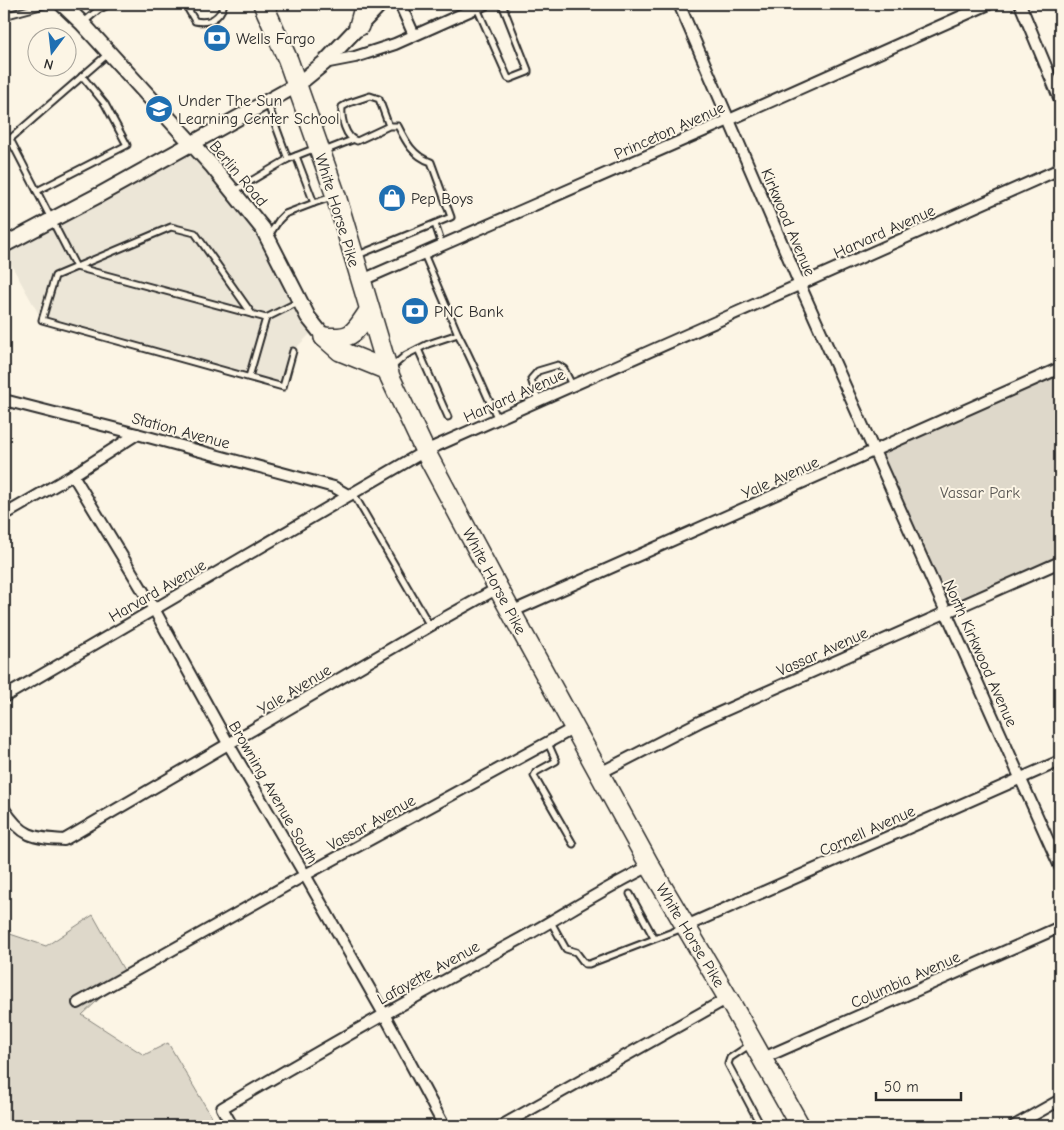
<svg xmlns="http://www.w3.org/2000/svg" width="1064" height="1130" font-family="'Comic Neue',sans-serif">
  <style>
    .built { fill: #ece6d7 }
    .green { fill: #ded8ca; stroke: #84827a }
    .lines { fill: none; stroke-linecap: round; stroke-linejoin: round }
    .lane-casing { stroke: #2b2b2b; stroke-width: 9 }
    .street-casing { stroke: #2b2b2b; stroke-width: 14 }
    .secondary-casing { stroke: #2b2b2b; stroke-width: 18 }
    .highway-casing { stroke: #2b2b2b; stroke-width: 22 }
    .lane { stroke: #fcf5e5; stroke-width: 5 }
    .street { stroke: #fcf5e5; stroke-width: 10 }
    .secondary { stroke: #fcf5e5; stroke-width: 14 }
    .highway { stroke: #fcf5e5; stroke-width: 19 }
    .labels { text-anchor: middle; stroke-width: 4; stroke-linejoin: round; paint-order: stroke }
    .poi-label { font-size: 16px; fill: #2b2b2b; stroke: #fcf5e5; text-anchor: start }
    .street-label { font-size: 16px; fill: #2b2b2b; stroke: #fcf5e5 }
    .park-label { font-size: 16px; fill: #585653; stroke: #fcf5e5 }
  </style>
  <rect width="100%" height="100%" fill="#fcf5e5"/>
  <filter id="ink" filterUnits="userSpaceOnUse"><feTurbulence type="fractalNoise" baseFrequency=".02" numOctaves="2"/><feDisplacementMap in="SourceGraphic" scale="10" xChannelSelector="R" yChannelSelector="G"/><feConvolveMatrix kernelMatrix="1 2 1 2 8 2 1 2 1" color-interpolation-filters="sRGB"/></filter>
  <g filter="url(#ink)">
    <path class="built" d="M 192,144 L 263,229 L 317,327 L 293,351 L 283,387 L 42,320 L 4,252 Z"/>
    <g class="green">
      <path d="M 1060,368 L 1060,562 L 946,613 L 874,452 Z"/>
      <path d="M 93,915 L 126,974 L 82,1015 L 144,1055 L 168,1043 L 213,1119 L 206,1126 L 4,1126 L 4,932 L 46,946 Z"/>
    </g>
    <g class="lines">
      <g class="lane-casing">
        <g id="lane">
          <path d="M 185,4 L 195,21 C 209,24 220,18 224,4"/>
          <path d="M 477,8 L 508,78 L 510,79 L 528,72 L 528,70 L 502,4"/>
          <path d="M 4,16 L 48,4"/>
          <path d="M 84,22 L 98,10 L 110,4"/>
          <path d="M 109,53 L 10,139 L 76,267 L 266,318 L 298,302"/>
          <path d="M 267,102 L 288,159 L 316,148"/>
          <path d="M 324,151 L 352,140"/>
          <path d="M 296,156 L 314,203 L 332,197"/>
          <path d="M 37,191 L 127,145 L 105,104 L 82,76"/>
          <path d="M 234,191 L 288,159"/>
          <path d="M 435,224 L 442,245"/>
          <path d="M 268,237 L 279,220 L 285,214 L 314,203"/>
          <path d="M 424,254 L 458,334"/>
          <path d="M 358,255 L 451,217 L 431,162 C 413,156 406,142 398,126 L 389,126 L 379,99 L 370,96 L 349,103 L 342,107 C 341,118 345,138 357,141 L 389,126"/>
          <path d="M 252,314 L 195,233 L 171,227 L 55,276 L 42,320 L 283,387 L 293,351"/>
          <path d="M 418,349 L 448,417"/>
          <path d="M 392,367 L 406,355 L 428,344 L 458,334 C 473,361 484,391 498,419"/>
          <path d="M 249,377 L 266,318"/>
          <path d="M 538,401 L 531,379 L 538,371 L 558,365 L 564,369 L 572,385"/>
          <path d="M 353,493 L 430,626"/>
          <path d="M 548,743 L 556,761 L 536,772 L 534,776 L 573,844"/>
          <path d="M 630,894 L 654,938"/>
          <path d="M 551,922 L 566,949 L 576,952 L 585,964 L 589,964 L 683,928"/>
          <path d="M 751,1044 L 730,1058 L 728,1064 L 761,1126"/>
        </g>
      </g>
      <g class="street-casing">
        <g id="street">
          <path d="M 400,4 L 414,35"/>
          <path d="M 679,4 L 800,285 L 1060,867"/>
          <path d="M 1020,4 L 1060,100"/>
          <path d="M 324,63 L 355,57 L 395,44 L 485,4"/>
          <path d="M 360,281 L 729,120 L 989,4"/>
          <path d="M 4,400 L 137,434 L 334,487 L 348,495"/>
          <path d="M 73,475 L 154,609 L 229,745 L 305,875 L 384,1014 L 444,1126"/>
          <path d="M 4,515 L 73,475 L 137,434"/>
          <path d="M 511,612 L 1060,368"/>
          <path d="M 4,697 L 425,451 L 1060,169"/>
          <path d="M 600,773 L 701,721 L 1060,562"/>
          <path d="M 4,809 C 22,837 33,838 64,840 L 430,626 L 498,588"/>
          <path d="M 686,926 L 1060,761"/>
          <path d="M 78,1003 L 305,875 L 576,727"/>
          <path d="M 761,1059 L 1060,927"/>
          <path d="M 232,1126 L 222,1108 C 321,1050 421,993 522,938 C 565,914 606,887 650,866"/>
          <path d="M 501,1126 L 728,998"/>
          <path d="M 1014,1126 L 1060,1100"/>
        </g>
      </g>
      <g class="secondary-casing">
        <g id="secondary">
          <path d="M 62,4 L 83,24 L 213,167 L 263,229 L 308,317 L 324,337"/>
          <path d="M 4,245 L 99,195 L 297,85 L 324,63 L 380,4"/>
        </g>
      </g>
      <g class="highway-casing">
        <g id="highway">
          <path d="M 263,4 L 288,60 L 336,196 L 390,377 L 425,451 L 498,588 L 650,866 L 728,998 L 800,1126"/>
          <path d="M 359,26 L 365,4"/>
          <path d="M 324,337 L 340,351 L 387,370"/>
          <path d="M 324,337 C 353,340 354,333 369,311"/>
        </g>
      </g>
      <use href="#lane" class="lane"/>
      <use href="#street" class="street"/>
      <use href="#secondary" class="secondary"/>
      <use href="#highway" class="highway"/>
    </g>
  </g>
  <defs>
    <g id="bank-disc" transform="scale(1.4375)"><circle r="9.5" fill="#1f6fb2" stroke="#fcf5e5"/><path d="M-6-4H6V4H-6ZM0-2.3a2.3 2.3 0 1 0 0 4.6a2.3 2.3 0 1 0 0-4.6Z" fill="#fff"/></g>
    <g id="school-disc" transform="scale(1.4375)"><circle r="9.5" fill="#1f6fb2" stroke="#fcf5e5"/><path d="M0-5L7-2L0 1L-7-2ZM-4 1L0 2.5L4 1V4Q0 6-4 4Z" fill="#fff"/></g>
    <g id="shop-disc" transform="scale(1.4375)"><circle r="9.5" fill="#1f6fb2" stroke="#fcf5e5"/><path d="M-5-2.5h2.3a2.7 3.5 0 0 1 5.4 0H5L5.5 6h-11ZM-1.5-2.5h3a1.5 2.3 0 0 0-3 0Z" fill="#fff"/></g>
  </defs>
  <g fill-rule="evenodd">
    <use href="#bank-disc" x="217" y="38"/>
    <use href="#school-disc" x="159" y="109"/>
    <use href="#shop-disc" x="392" y="198"/>
    <use href="#bank-disc" x="415" y="311"/>
  </g>
  <g class="labels">
    <g class="poi-label">
      <text x="236" y="44">Wells Fargo</text>
      <text x="178" y="106">Under The Sun<tspan x="178" dy="18">Learning Center School</tspan></text>
      <text x="411" y="204">Pep Boys</text>
      <text x="434" y="317">PNC Bank</text>
    </g>
    <g class="street-label">
      <text transform="translate(669 130) rotate(-24)" y="6">Princeton Avenue</text>
      <text transform="translate(239 173) rotate(50)" y="6">Berlin Road</text>
      <text transform="translate(338 210) rotate(73)" y="6">White Horse Pike</text>
      <text transform="translate(789 222) rotate(67)" y="6">Kirkwood Avenue</text>
      <text transform="translate(884 231) rotate(-24)" y="6">Harvard Avenue</text>
      <text transform="translate(514 395) rotate(-24)" y="6">Harvard Avenue</text>
      <text transform="translate(181 430) rotate(15)" y="6">Station Avenue</text>
      <text transform="translate(780 477) rotate(-24)" y="6">Yale Avenue</text>
      <text transform="translate(495 581) rotate(62)" y="6">White Horse Pike</text>
      <text transform="translate(157 590) rotate(-30)" y="6">Harvard Avenue</text>
      <text transform="translate(822 651) rotate(-24)" y="6">Vassar Avenue</text>
      <text transform="translate(981 653) rotate(66)" y="6">North Kirkwood Avenue</text>
      <text transform="translate(294 689) rotate(-31)" y="6">Yale Avenue</text>
      <text transform="translate(274 792) rotate(60)" y="6">Browning Avenue South</text>
      <text transform="translate(371 822) rotate(-29)" y="6">Vassar Avenue</text>
      <text transform="translate(867 830) rotate(-24)" y="6">Cornell Avenue</text>
      <text transform="translate(691 935) rotate(59)" y="6">White Horse Pike</text>
      <text transform="translate(428 972) rotate(-29)" y="6">Lafayette Avenue</text>
      <text transform="translate(905 979) rotate(-24)" y="6">Columbia Avenue</text>
    </g>
    <g class="park-label">
      <text x="980" y="498">Vassar Park</text>
    </g>
  </g>
  <rect width="1064" height="1130" fill="none" stroke="#fcf5e5" stroke-width="20"/>
  <rect x="10" y="10" width="1044" height="1110" fill="none" stroke="#2b2b2b" stroke-width="2" filter="url(#ink)"/>
  <g transform="translate(52 52) rotate(195)"><circle r="24" fill="#fcf5e5" stroke="#a8a49b"/>
  <path d="M0-4L9 19L0 12L-9 19Z" fill="#1f6fb2"/>
  <text y="-8" font-size="14" font-weight="bold" text-anchor="middle" fill="#2b2b2b">N</text>
  </g>
  <path d="M876 1092v8h85v-8" fill="none" stroke="#2b2b2b" stroke-width="2.5"/>
  <text x="884" y="1092" font-size="15" fill="#2b2b2b" stroke="#fcf5e5" stroke-width="4" paint-order="stroke">50 m</text>
</svg>
